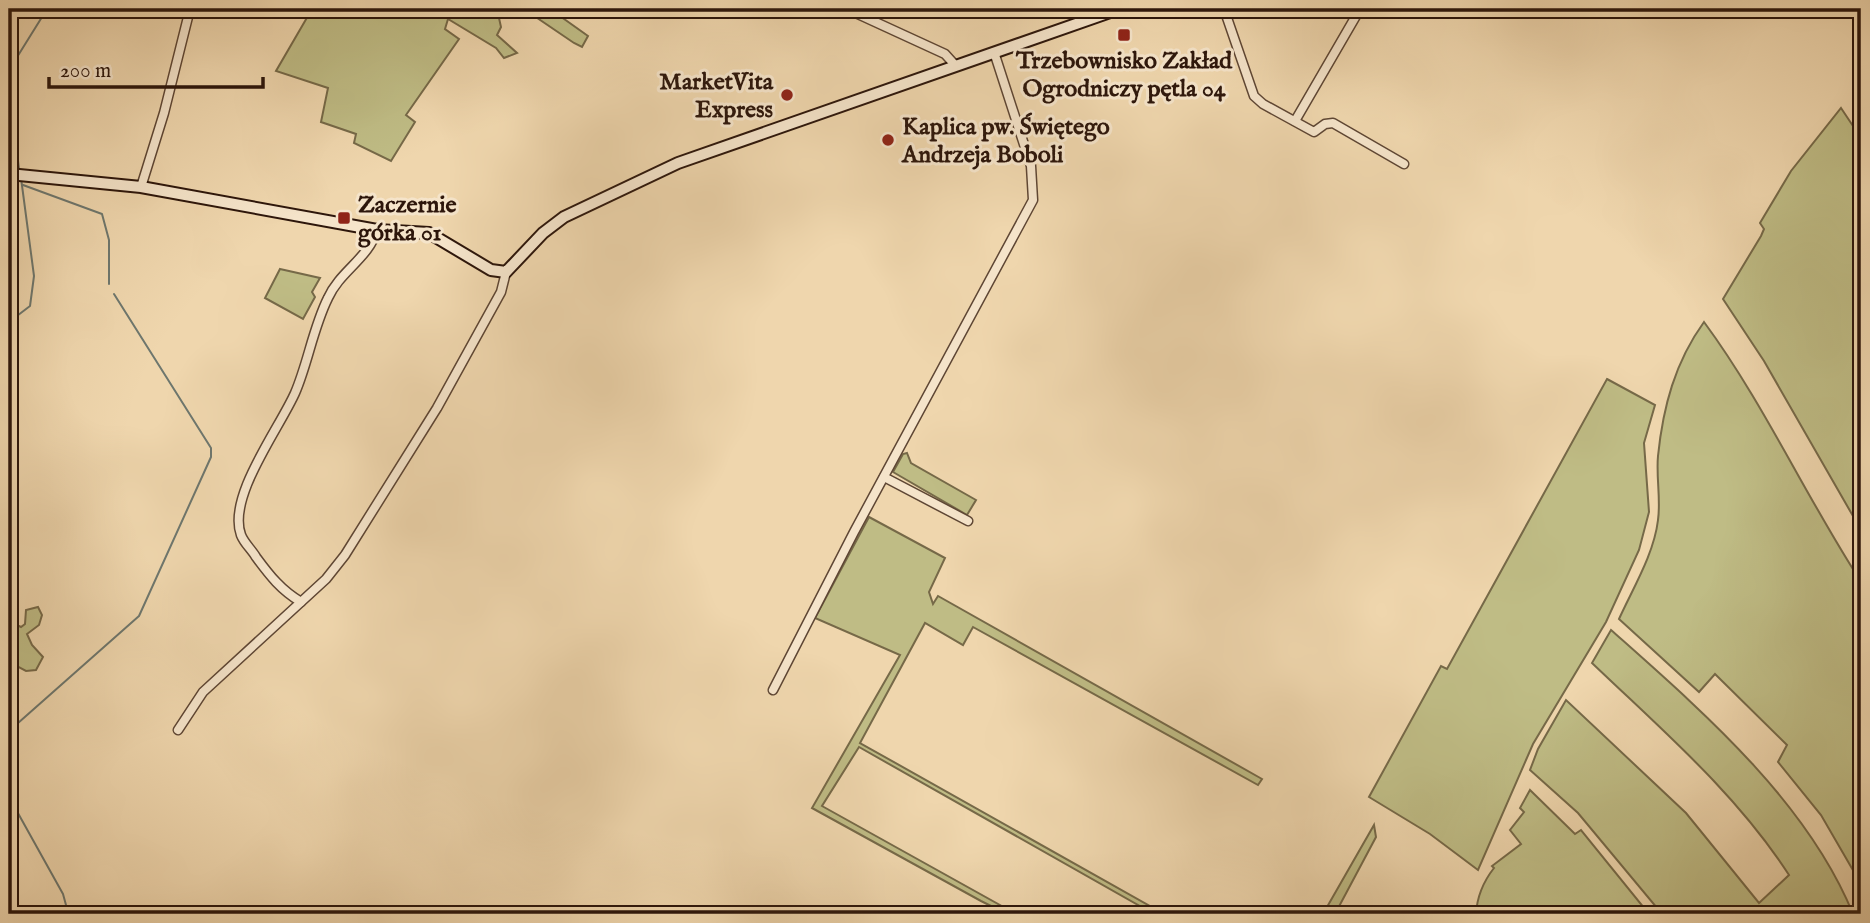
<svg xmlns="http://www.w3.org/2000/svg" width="1870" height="923" font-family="'IM FELL English',serif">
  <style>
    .green { fill: #bfbc85; stroke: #766948; stroke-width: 2 }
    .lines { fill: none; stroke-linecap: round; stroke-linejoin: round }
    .stream { stroke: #6e776e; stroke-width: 2 }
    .street-casing { stroke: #5e4634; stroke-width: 11 }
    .secondary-casing { stroke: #2d160b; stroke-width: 14 }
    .street { stroke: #f5e4ca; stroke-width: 8 }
    .secondary { stroke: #f5e4ca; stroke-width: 10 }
    .poi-dot { fill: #8f2418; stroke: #f5e4ca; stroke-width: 2.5 }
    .labels { text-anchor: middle; stroke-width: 6; stroke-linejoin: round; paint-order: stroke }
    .poi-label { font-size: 24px; font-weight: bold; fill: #2d160b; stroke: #f5e4ca; text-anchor: start }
  </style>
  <rect width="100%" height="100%" fill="#efd6ad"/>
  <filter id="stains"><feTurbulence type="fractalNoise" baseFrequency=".00286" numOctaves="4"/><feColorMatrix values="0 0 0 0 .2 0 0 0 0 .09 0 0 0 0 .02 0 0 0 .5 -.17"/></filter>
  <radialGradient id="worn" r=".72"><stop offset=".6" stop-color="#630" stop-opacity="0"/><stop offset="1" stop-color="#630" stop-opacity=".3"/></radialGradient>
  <g class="green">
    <path d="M 312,9 L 497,9 L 501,27 L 497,35 L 517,53 L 504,58 L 496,48 L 448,19 L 445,29 L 459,39 L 406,115 L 415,122 L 391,161 L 354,143 L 356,134 L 321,122 L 328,88 L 276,71 Z"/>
    <path d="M 524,9 L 550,9 L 588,36 L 582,47 L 574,43 Z"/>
    <path d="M 1841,108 L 1861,138 L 1861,530 L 1764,361 L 1723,299 L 1761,236 L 1764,229 L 1760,223 L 1791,171 Z"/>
    <path d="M 280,269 L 320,278 L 312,292 L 315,297 L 303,319 L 265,298 Z"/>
    <path d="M 1704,322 C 1763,402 1804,493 1858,577 L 1861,576 L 1861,884 L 1821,815 L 1778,762 L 1787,745 L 1715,674 L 1699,692 L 1619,619 C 1633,588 1654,554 1658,520 C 1661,499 1656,477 1658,456 C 1663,407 1675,362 1704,322 Z"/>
    <path d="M 1607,379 L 1655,405 L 1644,443 L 1649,512 L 1639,550 L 1606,622 L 1533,744 L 1478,870 L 1430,834 L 1369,797 L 1441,666 L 1447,669 Z"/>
    <path d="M 907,453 L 911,463 L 976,500 L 967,515 L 893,472 L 903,454 Z"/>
    <path d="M 869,517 L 945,558 L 929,592 L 933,604 L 938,596 L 1262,779 L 1258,785 L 973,627 L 963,645 L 925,623 L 860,743 L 1164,914 L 1154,914 L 859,747 L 822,806 L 1016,914 L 1007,914 L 981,901 L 812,808 L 900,655 L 815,618 Z"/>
    <path d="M 38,607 L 42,615 L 39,625 L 27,634 L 32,645 L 43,657 L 36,670 L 26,671 L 9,662 L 9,621 L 21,627 L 25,624 L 26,610 Z"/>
    <path d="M 1611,630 C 1701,710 1807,801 1853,914 L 1662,914 L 1578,813 L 1530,770 L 1538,749 L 1566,700 L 1686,813 L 1759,903 L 1789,875 C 1736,793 1662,730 1592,663 Z"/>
    <path d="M 1530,790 L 1575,834 L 1581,830 L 1649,914 L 1476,914 C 1477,897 1483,882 1494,868 L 1492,866 L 1521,844 L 1510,830 L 1524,812 L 1520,808 Z"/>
    <path d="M 1374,825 L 1376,837 L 1335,914 L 1323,914 Z"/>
  </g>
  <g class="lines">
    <g class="stream">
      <path d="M 9,79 L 14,62 L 47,9"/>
      <path d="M 9,85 L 19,169"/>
      <path d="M 23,185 L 102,214 L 109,240 L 109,284"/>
      <path d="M 9,322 L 30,306 L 34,276 L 21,178"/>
      <path d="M 9,731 L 139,616 L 211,457 L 211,448 L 114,294"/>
      <path d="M 9,797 L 63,894 L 66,905 L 63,914"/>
    </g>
    <g class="street-casing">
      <g id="street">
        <path d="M 847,9 L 945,54 L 955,65"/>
        <path d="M 1224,9 L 1254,96 L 1263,104 L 1314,132 L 1325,124 L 1333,123 L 1404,164"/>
        <path d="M 1295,121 L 1360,9"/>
        <path d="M 141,187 L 164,113 L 190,9"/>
        <path d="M 884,477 L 968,521"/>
        <path d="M 301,602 C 281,590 270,576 256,557 C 252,550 244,543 241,535 C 227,497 279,429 295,393 C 308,363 313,328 328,298 C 340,271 369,258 377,230"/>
        <path d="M 773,690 L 854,532 L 1033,200 L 1031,166 L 994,52"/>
        <path d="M 178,730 L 203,692 L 326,579 L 345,555 L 437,408 L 501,292 L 506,272"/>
      </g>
    </g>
    <g class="secondary-casing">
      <path id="secondary" d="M 9,174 L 141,187 L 377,230 L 429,233 L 491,270 L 506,272 L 543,233 L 564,217 L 678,163 L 1119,9"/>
    </g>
    <use href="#street" class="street"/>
    <use href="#secondary" class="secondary"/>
  </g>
  <g class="poi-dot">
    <rect x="1117" y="28" width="14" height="14" rx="3.5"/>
    <circle cx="787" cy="95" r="7"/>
    <circle cx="888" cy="140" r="7"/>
    <rect x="337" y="211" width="14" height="14" rx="3.5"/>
  </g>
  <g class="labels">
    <g class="poi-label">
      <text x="1124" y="68" text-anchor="middle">Trzebownisko Zakład<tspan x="1124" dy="28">Ogrodniczy pętla 04</tspan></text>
      <text x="773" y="89" text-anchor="end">MarketVita<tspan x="773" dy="28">Express</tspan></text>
      <text x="902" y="134">Kaplica pw. Świętego<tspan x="902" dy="28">Andrzeja Boboli</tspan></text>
      <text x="358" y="212">Zaczernie<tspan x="358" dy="28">górka 01</tspan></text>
    </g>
  </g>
  <rect width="1870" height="923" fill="none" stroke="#efd6ad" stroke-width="35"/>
  <rect x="10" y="10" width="1849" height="902" fill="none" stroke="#2d160b" stroke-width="3.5"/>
  <rect x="18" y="18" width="1835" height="888" fill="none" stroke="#2d160b" stroke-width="2"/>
  <path d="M49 77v10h214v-10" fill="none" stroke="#2d160b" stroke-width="3.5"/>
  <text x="60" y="77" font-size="21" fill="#2d160b" stroke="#f5e4ca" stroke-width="5" paint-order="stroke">200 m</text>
  <rect width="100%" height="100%" filter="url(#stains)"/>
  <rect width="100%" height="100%" fill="url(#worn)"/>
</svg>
